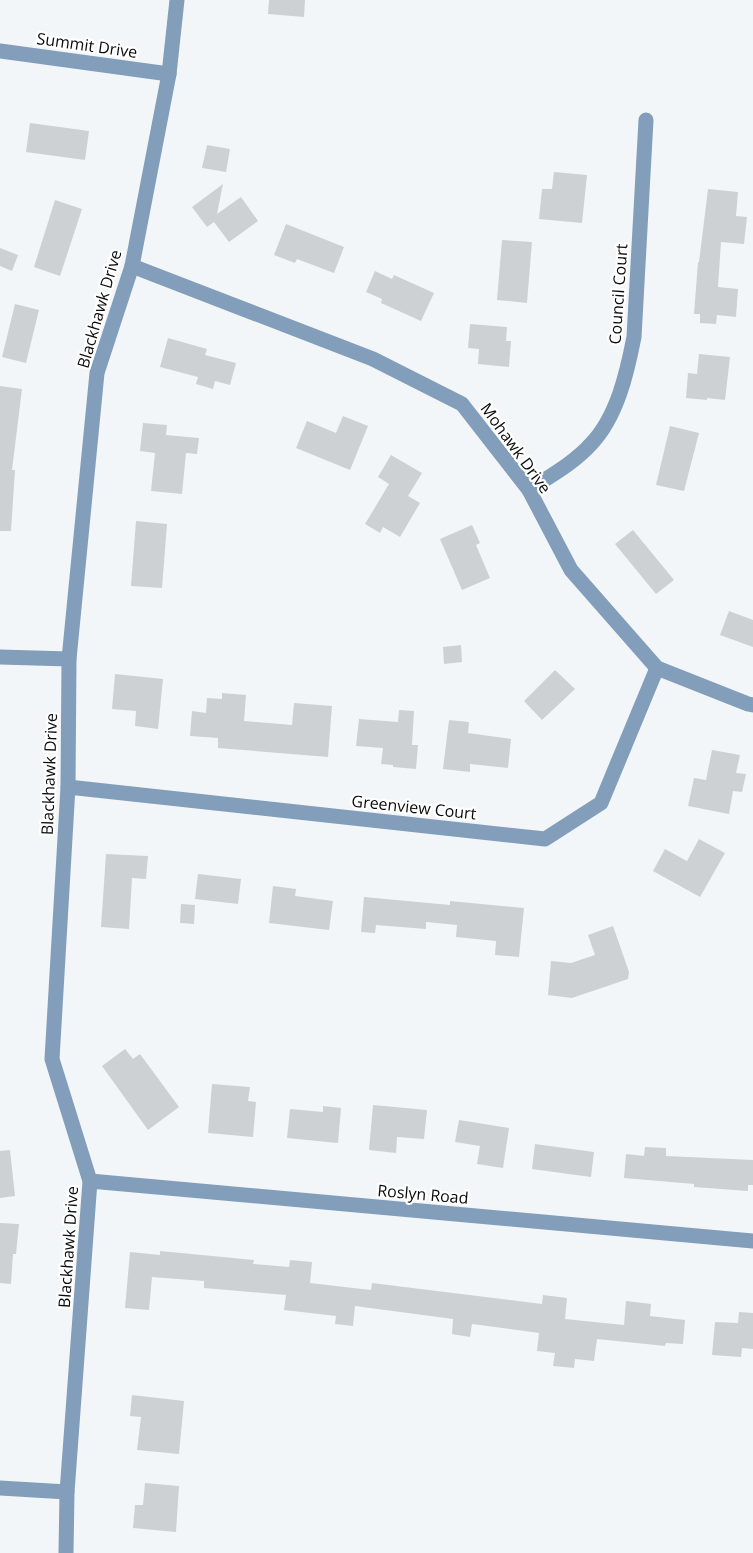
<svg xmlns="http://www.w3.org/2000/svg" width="753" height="1553" font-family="'Open Sans',sans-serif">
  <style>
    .building { fill: #ced1d3 }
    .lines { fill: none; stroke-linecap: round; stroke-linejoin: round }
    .minor { stroke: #829eba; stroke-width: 15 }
    .labels { text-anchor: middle; stroke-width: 4.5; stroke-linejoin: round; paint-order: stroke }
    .street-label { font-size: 16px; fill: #0b0b0c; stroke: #fff }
  </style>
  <rect width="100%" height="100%" fill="#f3f6f9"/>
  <g class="building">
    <path d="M 269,0 L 305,0 L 304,17 L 268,14 Z"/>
    <path d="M 30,123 L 89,131 L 85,160 L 26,152 Z"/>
    <path d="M 207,145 L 230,149 L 226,172 L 202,168 Z"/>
    <path d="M 554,172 L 587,175 L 582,223 L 539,219 L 542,189 L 552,189 Z"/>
    <path d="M 223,184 L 217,214 L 241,197 L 258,221 L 229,242 L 214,222 L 207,227 L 192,207 Z"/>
    <path d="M 708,189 L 738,192 L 736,216 L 747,217 L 744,244 L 721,242 L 718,287 L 738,289 L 736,317 L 717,315 L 716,324 L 700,323 L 700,314 L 694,314 L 698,262 L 699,262 Z"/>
    <path d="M 55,200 L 82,209 L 60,276 L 34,267 Z"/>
    <path d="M 286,224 L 344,247 L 334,273 L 297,259 L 295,263 L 274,255 Z"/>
    <path d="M 502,240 L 532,242 L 527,303 L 497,300 Z"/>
    <path d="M 0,248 L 18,255 L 12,271 L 0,266 Z"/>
    <path d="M 375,271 L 392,279 L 394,275 L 434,293 L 421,321 L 381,303 L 382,299 L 366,292 Z"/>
    <path d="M 15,304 L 39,310 L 26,363 L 2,357 Z"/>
    <path d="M 470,324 L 507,327 L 506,341 L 511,341 L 509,367 L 478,364 L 479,349 L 468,348 Z"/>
    <path d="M 168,338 L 207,349 L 205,355 L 236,363 L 230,385 L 215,381 L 213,389 L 196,384 L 198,377 L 160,367 Z"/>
    <path d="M 699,354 L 730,357 L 725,400 L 707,398 L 707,400 L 686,398 L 688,373 L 697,374 Z"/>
    <path d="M 0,386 L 22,389 L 12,470 L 15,470 L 11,531 L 0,531 Z"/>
    <path d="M 343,416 L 368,426 L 350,470 L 296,448 L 307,421 L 336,433 Z"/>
    <path d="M 143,423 L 167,425 L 166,435 L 199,438 L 197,454 L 186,453 L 182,494 L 151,491 L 155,453 L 140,451 Z"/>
    <path d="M 670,426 L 699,433 L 684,491 L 656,485 Z"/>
    <path d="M 391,455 L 422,473 L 408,496 L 420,503 L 400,537 L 383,527 L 380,533 L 365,524 L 389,484 L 378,477 Z"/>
    <path d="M 136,521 L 167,524 L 162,588 L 131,586 Z"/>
    <path d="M 472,525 L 480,543 L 476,545 L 490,578 L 462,590 L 440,539 Z"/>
    <path d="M 633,530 L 674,580 L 656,594 L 615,544 Z"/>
    <path d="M 729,611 L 753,620 L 753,647 L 720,635 Z"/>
    <path d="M 461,645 L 462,662 L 444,664 L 443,647 Z"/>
    <path d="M 555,670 L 575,689 L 542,720 L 524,701 Z"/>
    <path d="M 115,674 L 163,679 L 158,729 L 135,726 L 136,711 L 112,709 Z"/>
    <path d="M 222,693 L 246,695 L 244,721 L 292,725 L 294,703 L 332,706 L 328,757 L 218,748 L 218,738 L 190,736 L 192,711 L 206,713 L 207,698 L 222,699 Z"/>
    <path d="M 399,710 L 414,711 L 412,745 L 418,745 L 416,769 L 393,767 L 393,765 L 381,764 L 383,748 L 356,746 L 359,719 L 398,722 Z"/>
    <path d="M 449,720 L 469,722 L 468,733 L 511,739 L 508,768 L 470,764 L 470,772 L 443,769 Z"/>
    <path d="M 712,750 L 740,755 L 736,773 L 746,774 L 742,792 L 733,791 L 729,814 L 688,806 L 694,778 L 706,780 Z"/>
    <path d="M 699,839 L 725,853 L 700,897 L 653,871 L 665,849 L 687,861 Z"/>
    <path d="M 106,854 L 148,856 L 146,879 L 132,878 L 129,929 L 101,927 Z"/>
    <path d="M 198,874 L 241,879 L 238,904 L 195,899 Z"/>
    <path d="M 273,886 L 296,889 L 295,896 L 333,901 L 329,930 L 269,923 Z"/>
    <path d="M 364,897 L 450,905 L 450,901 L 524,908 L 519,957 L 495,955 L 496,941 L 456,937 L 457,925 L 426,922 L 426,929 L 376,925 L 375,933 L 361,932 Z"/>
    <path d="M 181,904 L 195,905 L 194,924 L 180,923 Z"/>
    <path d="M 613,926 L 629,972 L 628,979 L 572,998 L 548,995 L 551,961 L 571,963 L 595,955 L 588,935 Z"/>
    <path d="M 125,1049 L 133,1059 L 140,1054 L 179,1107 L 148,1130 L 102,1066 Z"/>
    <path d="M 212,1084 L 250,1087 L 248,1101 L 256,1102 L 253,1137 L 208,1133 Z"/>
    <path d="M 373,1105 L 427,1110 L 424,1139 L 397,1137 L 396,1153 L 369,1150 Z"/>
    <path d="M 323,1106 L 341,1108 L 338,1143 L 287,1138 L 290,1109 L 323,1112 Z"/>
    <path d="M 459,1120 L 509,1128 L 503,1168 L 477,1164 L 480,1146 L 455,1142 Z"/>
    <path d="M 535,1144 L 594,1152 L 591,1177 L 532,1169 Z"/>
    <path d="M 645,1147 L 666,1148 L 666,1156 L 753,1160 L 753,1185 L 748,1185 L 748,1191 L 694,1187 L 694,1184 L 624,1178 L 626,1154 L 644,1156 Z"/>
    <path d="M 10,1150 L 15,1196 L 0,1198 L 0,1151 Z"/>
    <path d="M 0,1223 L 19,1224 L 16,1254 L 13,1254 L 11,1284 L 0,1283 Z"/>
    <path d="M 160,1251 L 254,1260 L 253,1264 L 289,1267 L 290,1260 L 312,1262 L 310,1283 L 371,1290 L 372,1283 L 542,1304 L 543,1295 L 567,1298 L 565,1319 L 624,1325 L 626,1301 L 651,1304 L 650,1316 L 685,1320 L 683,1344 L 666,1343 L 665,1346 L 597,1339 L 594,1361 L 575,1359 L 574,1368 L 553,1366 L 555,1353 L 537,1351 L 539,1333 L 472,1324 L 470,1337 L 452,1334 L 453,1319 L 355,1306 L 353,1326 L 335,1324 L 336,1316 L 284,1310 L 286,1295 L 204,1288 L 204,1281 L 152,1277 L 149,1310 L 125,1308 L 130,1252 L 160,1255 Z"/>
    <path d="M 739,1312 L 753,1313 L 753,1349 L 742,1348 L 741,1357 L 712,1355 L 715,1322 L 738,1323 Z"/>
    <path d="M 132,1395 L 184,1401 L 179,1454 L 137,1450 L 141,1417 L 130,1416 Z"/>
    <path d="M 145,1483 L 179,1486 L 176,1532 L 133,1528 L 135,1505 L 143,1505 Z"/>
  </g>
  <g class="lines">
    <g class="minor">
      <path d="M 0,51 L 169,74"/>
      <path d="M 132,266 L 373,359 L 462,404 L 529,490 L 571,570 L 657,668 L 748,704 L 753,705"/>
      <path d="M 529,490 C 550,476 574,463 591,444 C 617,417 627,373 634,337 L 646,120"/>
      <path d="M 0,657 L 69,659"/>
      <path d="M 68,787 L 545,839 L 601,803 L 657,668"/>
      <path d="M 90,1181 L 753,1241"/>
      <path d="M 0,1488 L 67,1492"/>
      <path d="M 66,1553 L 67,1492 L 90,1181 L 52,1059 L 68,787 L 69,659 L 97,373 L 132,266 L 169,74 L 177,0"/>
    </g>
  </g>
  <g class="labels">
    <g class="street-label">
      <text transform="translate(87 45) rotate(8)" y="6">Summit Drive</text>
      <text transform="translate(618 294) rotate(-86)" y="6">Council Court</text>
      <text transform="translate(99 309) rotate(-74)" y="6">Blackhawk Drive</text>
      <text transform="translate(516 448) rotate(54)" y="6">Mohawk Drive</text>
      <text transform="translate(49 774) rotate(-88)" y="6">Blackhawk Drive</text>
      <text transform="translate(414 807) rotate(6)" y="6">Greenview Court</text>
      <text transform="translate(423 1194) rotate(5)" y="6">Roslyn Road</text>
      <text transform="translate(68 1247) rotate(-86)" y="6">Blackhawk Drive</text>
    </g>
  </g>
</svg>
